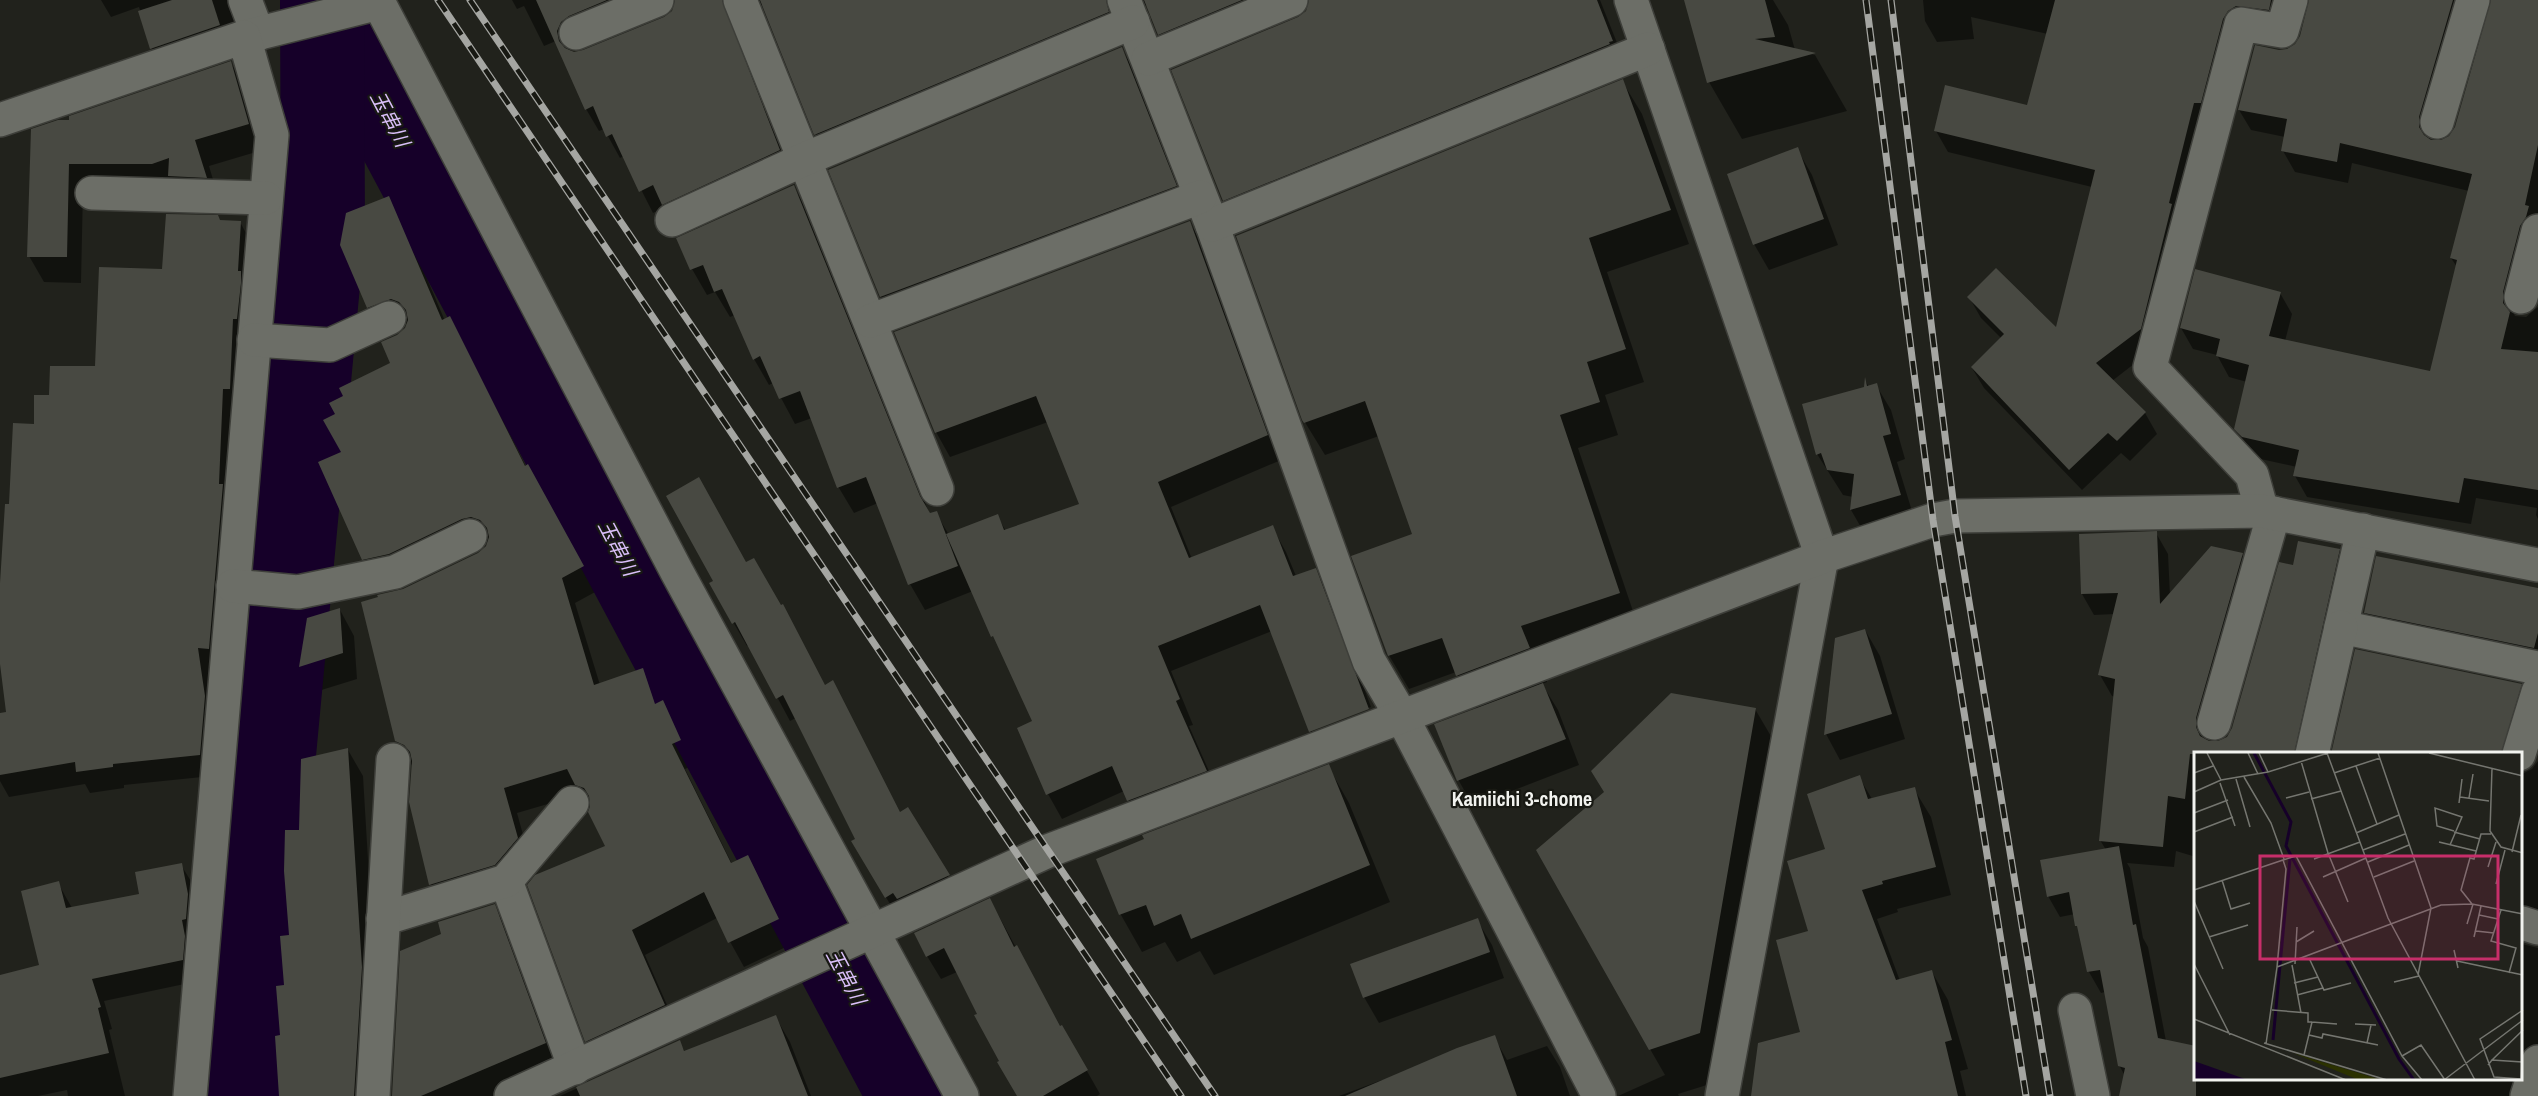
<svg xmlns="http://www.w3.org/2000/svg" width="2538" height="1096" font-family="'Archivo Narrow','Noto Sans JP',sans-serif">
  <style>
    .shadow { fill: #0007; fill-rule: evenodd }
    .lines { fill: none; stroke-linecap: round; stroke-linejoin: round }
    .river { stroke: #160029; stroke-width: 84 }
    .building { fill: #484942 }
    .minor-casing { stroke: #3e3f3a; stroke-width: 36 }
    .minor { stroke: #6c6e67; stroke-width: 33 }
    .rail-casing { stroke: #a5a6a2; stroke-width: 7 }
    .rail { stroke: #181913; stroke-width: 4.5; stroke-dasharray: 14; stroke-linecap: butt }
    .labels { text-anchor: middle; stroke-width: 4.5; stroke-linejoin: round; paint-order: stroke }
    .water-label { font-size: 20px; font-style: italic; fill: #dabff9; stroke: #181913 }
    .neighbourhood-label { font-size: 20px; font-weight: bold; fill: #f2f3ef; stroke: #181913 }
    .inset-river { fill: none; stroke: #160029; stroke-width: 3 }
    .inset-road { fill: none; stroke: #757670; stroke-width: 1.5 }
    .view { fill: #c72e6a; fill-opacity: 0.15; stroke: #c72e6a; stroke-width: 3 }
    .inset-edge { fill: none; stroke: #f2f3ef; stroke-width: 3 }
  </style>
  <rect width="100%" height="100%" fill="#21221c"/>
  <g class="shadow">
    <path d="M 101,0 L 230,0 L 246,47 L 167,74 L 152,48 L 139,7 L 111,17 Z"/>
    <path d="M 512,0 L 1600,0 L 1625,63 L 1237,222 L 1224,200 L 1299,18 L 1307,12 L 1310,4 L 1306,3 L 1172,56 L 1159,34 L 1148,7 L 1141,3 L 828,156 L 816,134 L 764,6 L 756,3 L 733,21 L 734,30 L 792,172 L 665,207 L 653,213 L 624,156 L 620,158 L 604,129 L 599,131 L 586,109 L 556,41 L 544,46 L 524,6 L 517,9 ZM 674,3 L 676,4 L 673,12 L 665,19 L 583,52 L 570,52 L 574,43 L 663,4 Z"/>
    <path d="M 1686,0 L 1773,0 L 1788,25 L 1795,50 L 1815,55 L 1847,111 L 1742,139 L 1709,82 Z"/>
    <path d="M 1923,0 L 2538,0 L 2538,238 L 2531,248 L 2514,314 L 2515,316 L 2526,317 L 2538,307 L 2538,519 L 2536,515 L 2537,508 L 2476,498 L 2471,524 L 2307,497 L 2295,476 L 2297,467 L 2256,458 L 2236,429 L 2247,382 L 2229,377 L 2217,355 L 2193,349 L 2181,328 L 2280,293 L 2292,314 L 2285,341 L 2432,373 L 2457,267 L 2451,258 L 2469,191 L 2352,163 L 2348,183 L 2295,172 L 2283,151 L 2285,137 L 2251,130 L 2239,110 L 2279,51 L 2288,50 L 2296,45 L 2301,37 L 2311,3 L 2299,2 L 2256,26 L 2152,350 L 2112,381 L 2145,413 L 2157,434 L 2130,461 L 2121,453 L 2082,490 L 1984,388 L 1972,368 L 2002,339 L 1981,318 L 1969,297 L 2057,329 L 2092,187 L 1948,152 L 1936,131 L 2028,107 L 2048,34 L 1971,17 L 1974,39 L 1937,42 L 1925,21 ZM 2480,2 L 2492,3 L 2456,128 L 2450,137 L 2441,142 L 2430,140 L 2467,16 Z"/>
    <path d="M 1122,49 L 1135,72 L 1189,210 L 895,320 L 881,297 L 830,170 Z"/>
    <path d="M 231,63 L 245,89 L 263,150 L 209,166 L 220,203 L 83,189 L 81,283 L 44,282 L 29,256 L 71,122 Z"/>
    <path d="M 1622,81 L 1642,114 L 1689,244 L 1607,272 L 1644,382 L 1605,395 L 1618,435 L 1578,448 L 1638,626 L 1539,659 L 1547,682 L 1542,684 L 1558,710 L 1579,765 L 1473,806 L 1459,781 L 1436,725 L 1477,710 L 1456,672 L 1409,689 L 1387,652 L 1414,535 L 1379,436 L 1325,455 L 1303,419 Z"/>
    <path d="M 1797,149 L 1812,175 L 1838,245 L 1769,270 L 1754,244 Z"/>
    <path d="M 794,187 L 808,212 L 930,515 L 936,513 L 949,535 L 997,516 L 1006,531 L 1081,505 L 1048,422 L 950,457 L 936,432 L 1190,223 L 1204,247 L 1281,460 L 1171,507 L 1192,559 L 1272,527 L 1286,552 L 1296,576 L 1315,570 L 1329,595 L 1371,707 L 1312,729 L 1312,732 L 1372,709 L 1382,734 L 1325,756 L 1311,731 L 1272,631 L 1171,671 L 1193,725 L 1189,726 L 1220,796 L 1143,825 L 1124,791 L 1062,819 L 1048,794 L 1034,722 L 973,591 L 925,610 L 910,584 L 878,503 L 854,513 L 839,488 L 812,418 L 795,424 L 773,383 L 769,385 L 754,359 L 735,315 L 730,317 L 715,292 L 707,295 L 692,269 Z"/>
    <path d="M 389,198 L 403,222 L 445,321 L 450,318 L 464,342 L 526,467 L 597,591 L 575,603 L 600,685 L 642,670 L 659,704 L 663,702 L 677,727 L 694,765 L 685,769 L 732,864 L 747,857 L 792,944 L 744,967 L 717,918 L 645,955 L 678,1030 L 601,1065 L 587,1041 L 607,847 L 582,794 L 517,813 L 531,863 L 445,909 L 431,884 L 411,802 L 413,767 L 396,741 L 404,590 L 479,554 L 488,543 L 477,543 L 377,584 L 363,559 L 343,453 L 392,364 L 398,336 L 406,329 L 408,323 L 382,332 L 368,307 Z"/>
    <path d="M 220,221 L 240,222 L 252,244 L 221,670 L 209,669 L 217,718 L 212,776 L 124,785 L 124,788 L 90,793 L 85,784 L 9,797 L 0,781 L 0,714 L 8,713 L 0,653 L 0,612 L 10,505 L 35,425 L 50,396 L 97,367 L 164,270 Z"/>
    <path d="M 1866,382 L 1869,387 L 1876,385 L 1891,410 L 1905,459 L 1897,462 L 1915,521 L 1866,536 L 1851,510 L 1853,497 L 1843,495 L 1817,454 L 1865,388 Z"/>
    <path d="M 2156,533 L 2168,554 L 2170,595 L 2242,555 L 2254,576 L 2207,742 L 2220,742 L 2229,737 L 2294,567 L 2339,550 L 2351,571 L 2309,754 L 2196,754 L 2196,857 L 2176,851 L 2174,867 L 2127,863 L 2130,868 L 2143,938 L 2148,947 L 2166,1041 L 2196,1047 L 2196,1080 L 2522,1080 L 2522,944 L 2538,948 L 2538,1069 L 2526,1096 L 2121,1096 L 2125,1076 L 2119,1065 L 2105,992 L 2101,993 L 2089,972 L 2075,914 L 2060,917 L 2048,896 L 2106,850 L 2100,840 L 2115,697 L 2112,696 L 2100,675 L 2115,614 L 2094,615 L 2082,594 Z"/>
    <path d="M 746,564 L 825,686 L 900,813 L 907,809 L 961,898 L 899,919 L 866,864 L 857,840 L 796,718 L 790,721 L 749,645 L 747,646 L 711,584 Z"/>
    <path d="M 2538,589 L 2538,667 L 2377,633 L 2365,612 Z"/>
    <path d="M 340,610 L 354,636 L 357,679 L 315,692 L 300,666 Z"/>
    <path d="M 1865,630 L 1880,656 L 1905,739 L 1840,760 L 1826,734 Z"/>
    <path d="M 2521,685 L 2533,706 L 2517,754 L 2333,754 Z"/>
    <path d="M 1755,709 L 1782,755 L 1726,1079 L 1678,1094 L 1679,1096 L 1618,1096 L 1665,1075 L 1650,1049 L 1605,793 Z"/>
    <path d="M 348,750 L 363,776 L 376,994 L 370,1096 L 265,1096 L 266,1074 L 279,1075 L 300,832 Z"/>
    <path d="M 2538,761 L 2538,926 L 2522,930 L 2522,774 L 2532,769 Z"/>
    <path d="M 1328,766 L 1349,803 L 1390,902 L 1214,975 L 1200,951 L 1177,962 L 1165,942 L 1142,952 L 1121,915 L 1098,859 Z"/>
    <path d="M 1859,777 L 1872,799 L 1914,789 L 1931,817 L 1951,895 L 1897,909 L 1898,912 L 1877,919 L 1900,981 L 1932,972 L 1948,1000 L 1968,1069 L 1960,1071 L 1966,1096 L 1752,1096 L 1802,1033 L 1827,850 Z"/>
    <path d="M 181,865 L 194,886 L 194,982 L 104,1001 L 112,1029 L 109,1030 L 125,1096 L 68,1096 L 67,1090 L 38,1096 L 0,1096 L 0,977 L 40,966 L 58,883 L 72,908 L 141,896 Z"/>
    <path d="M 990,900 L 1060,1028 L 1062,1027 L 1100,1094 L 1097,1096 L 1019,1096 L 957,972 L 941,979 L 927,956 Z"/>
    <path d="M 494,906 L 509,932 L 565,1084 L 538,1096 L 393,1096 L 443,935 Z"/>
    <path d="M 1477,920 L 1492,945 L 1504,978 L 1379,1023 L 1364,997 Z"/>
    <path d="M 775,1016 L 790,1042 L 811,1096 L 560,1096 L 679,1042 L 685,1052 Z"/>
    <path d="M 1494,1037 L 1507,1060 L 1547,1046 L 1560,1067 L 1570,1096 L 1339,1096 L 1382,1080 L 1383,1081 Z"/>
  </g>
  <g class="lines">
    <g class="river">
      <path d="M 326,0 L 910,1096"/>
      <path d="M 242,1096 L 323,231 L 322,1"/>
    </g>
  </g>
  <g class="building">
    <path d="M 172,0 L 212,0 L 220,25 L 150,49 L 138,11 Z"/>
    <path d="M 536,0 L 607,0 L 569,16 L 561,22 L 557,31 L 559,41 L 565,48 L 574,52 L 583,50 L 664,17 L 672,11 L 675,0 L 722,0 L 780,150 L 662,205 L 653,185 L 639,192 L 612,134 L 606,137 L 593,106 L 585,110 Z"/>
    <path d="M 760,0 L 1106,0 L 1109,12 L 814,135 Z"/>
    <path d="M 1144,0 L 1242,0 L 1158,35 Z"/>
    <path d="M 1309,0 L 1597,0 L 1613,41 L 1609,42 L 1610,44 L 1223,201 L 1171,70 L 1298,17 L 1306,11 Z"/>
    <path d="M 1684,0 L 1765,0 L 1775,37 L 1755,39 L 1816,53 L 1707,83 Z"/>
    <path d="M 2055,0 L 2271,0 L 2269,10 L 2236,6 L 2228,11 L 2223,19 L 2201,103 L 2194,103 L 2169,203 L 2172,204 L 2141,329 L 2096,363 L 2146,412 L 2117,441 L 2108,433 L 2069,470 L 1971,367 L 2004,334 L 1967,297 L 1996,268 L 2056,327 L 2095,170 L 1934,131 L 1945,85 L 2027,105 Z"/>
    <path d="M 2309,0 L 2453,0 L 2419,117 L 2419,127 L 2424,135 L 2431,140 L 2441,140 L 2449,136 L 2455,127 L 2491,0 L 2538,0 L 2538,145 L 2525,205 L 2529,206 L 2526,217 L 2520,226 L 2503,292 L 2503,303 L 2510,312 L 2501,349 L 2538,352 L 2538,490 L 2464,478 L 2459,503 L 2293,476 L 2299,450 L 2242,437 L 2234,429 L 2249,365 L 2216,356 L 2220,339 L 2180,328 L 2195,269 L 2281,292 L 2269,336 L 2430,371 L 2457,260 L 2450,258 L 2472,174 L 2340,143 L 2337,162 L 2281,151 L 2287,119 L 2238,110 L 2255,45 L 2279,50 L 2287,49 L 2295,44 L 2300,36 Z"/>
    <path d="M 1122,47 L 1177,186 L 880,297 L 828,170 Z"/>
    <path d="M 231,61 L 249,124 L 195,140 L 207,178 L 168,176 L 169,158 L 152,164 L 69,164 L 67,257 L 27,257 L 31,129 L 58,120 L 69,120 L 69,116 Z"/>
    <path d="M 1623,79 L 1671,210 L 1589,238 L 1626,349 L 1587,362 L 1600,402 L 1560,415 L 1620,593 L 1521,626 L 1530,648 L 1456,676 L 1442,638 L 1388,656 L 1351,556 L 1412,534 L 1365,401 L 1304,423 L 1302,420 L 1236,236 Z"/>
    <path d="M 1798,147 L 1824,219 L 1753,245 L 1727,174 Z"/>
    <path d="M 794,185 L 920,496 L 930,513 L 937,511 L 958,566 L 908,585 L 866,477 L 837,488 L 800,391 L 779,399 L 760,356 L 753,360 L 722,289 L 714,292 L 703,265 L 690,270 L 676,238 Z"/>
    <path d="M 389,196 L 442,320 L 450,316 L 525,466 L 528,464 L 584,566 L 562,578 L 594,685 L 643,668 L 655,704 L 663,700 L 681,740 L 672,744 L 731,863 L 748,855 L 779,919 L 728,943 L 704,892 L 632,930 L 665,1005 L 585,1042 L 527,885 L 535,875 L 605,846 L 588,812 L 590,806 L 589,796 L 584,788 L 575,785 L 567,769 L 504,788 L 518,838 L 495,865 L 429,885 L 409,802 L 412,761 L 410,752 L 404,745 L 395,741 L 361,602 L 378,597 L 377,595 L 403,589 L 478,553 L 486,546 L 489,537 L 487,528 L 480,520 L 471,517 L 462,519 L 389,554 L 362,560 L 318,462 L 341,452 L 323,420 L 335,414 L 329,403 L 343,396 L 339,388 L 390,363 L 381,342 L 397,335 L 405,328 L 408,320 L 406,310 L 399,302 L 391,299 L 367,308 L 340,245 L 346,213 Z"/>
    <path d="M 166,214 L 218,215 L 220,220 L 241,221 L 238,271 L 241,271 L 241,283 L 237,319 L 233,319 L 230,389 L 223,389 L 219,484 L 223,484 L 209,649 L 198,648 L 205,696 L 200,755 L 113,764 L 113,767 L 76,772 L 75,762 L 0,775 L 0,713 L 6,712 L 0,664 L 0,583 L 5,504 L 9,504 L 13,423 L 34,424 L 34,395 L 49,395 L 50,366 L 95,366 L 99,267 L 162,269 Z"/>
    <path d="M 1190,221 L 1268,435 L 1158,482 L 1189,558 L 1273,525 L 1293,576 L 1316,568 L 1369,709 L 1309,732 L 1260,605 L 1158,646 L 1180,699 L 1176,701 L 1207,771 L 1127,801 L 1112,766 L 1046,795 L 1017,728 L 1032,721 L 993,636 L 991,637 L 946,534 L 998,514 L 1004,530 L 1079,504 L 1036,396 L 935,433 L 894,332 Z"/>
    <path d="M 1865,377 L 1867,386 L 1877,383 L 1891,434 L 1883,436 L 1901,495 L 1850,510 L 1854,474 L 1827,470 L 1821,453 L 1816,455 L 1802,404 L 1864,387 Z"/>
    <path d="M 699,477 L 746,562 L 754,558 L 781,605 L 783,604 L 825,685 L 833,680 L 900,812 L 908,807 L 950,875 L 897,899 L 893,893 L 885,898 L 851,841 L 855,839 L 783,695 L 776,699 L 735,622 L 732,624 L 709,583 L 713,581 L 666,496 Z"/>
    <path d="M 2157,531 L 2160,604 L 2211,546 L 2243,553 L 2196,718 L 2196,727 L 2200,736 L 2209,741 L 2218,741 L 2227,737 L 2232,728 L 2279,562 L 2293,565 L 2298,541 L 2340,549 L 2294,754 L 2190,754 L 2185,799 L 2168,796 L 2163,847 L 2099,841 L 2115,679 L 2098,675 L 2118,593 L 2081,594 L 2079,534 Z"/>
    <path d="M 2376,556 L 2538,588 L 2538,633 L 2534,648 L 2364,613 Z"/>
    <path d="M 340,608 L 343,653 L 299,667 L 307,618 Z"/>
    <path d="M 1865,629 L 1892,714 L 1824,735 L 1835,638 Z"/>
    <path d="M 2355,649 L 2522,684 L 2501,754 L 2331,754 Z"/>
    <path d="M 1543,683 L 1566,739 L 1457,781 L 1434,724 Z"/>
    <path d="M 1671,693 L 1756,708 L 1700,1033 L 1649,1050 L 1536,850 L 1604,792 L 1591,771 Z"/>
    <path d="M 348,748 L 362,967 L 354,1096 L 279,1096 L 275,1036 L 280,1035 L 276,986 L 284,985 L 280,936 L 289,935 L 284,871 L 285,830 L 299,830 L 301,759 Z"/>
    <path d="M 1329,764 L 1370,865 L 1191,939 L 1181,914 L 1154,926 L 1146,905 L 1119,915 L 1096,859 L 1144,839 L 1142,835 Z"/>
    <path d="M 1860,775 L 1868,799 L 1915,787 L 1936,867 L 1882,881 L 1883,884 L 1862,890 L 1896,980 L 1932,970 L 1952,1040 L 1945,1042 L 1958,1096 L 1751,1096 L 1758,1043 L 1800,1032 L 1776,940 L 1808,931 L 1787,861 L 1825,849 L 1807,794 Z"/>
    <path d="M 2119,846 L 2133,925 L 2136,924 L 2158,1038 L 2196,1046 L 2196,1096 L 2119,1096 L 2125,1068 L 2118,1066 L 2100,970 L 2087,972 L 2077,926 L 2075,926 L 2069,892 L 2047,897 L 2040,860 Z"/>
    <path d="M 182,863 L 188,894 L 186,919 L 182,920 L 185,936 L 183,960 L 92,979 L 101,1007 L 98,1008 L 109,1053 L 0,1078 L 0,975 L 39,965 L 21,891 L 59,881 L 66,908 L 139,894 L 135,872 Z"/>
    <path d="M 990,898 L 1014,947 L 1017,945 L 1060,1026 L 1062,1025 L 1088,1070 L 1043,1096 L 1017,1096 L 997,1062 L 999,1061 L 974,1015 L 977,1014 L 944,948 L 926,957 L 914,933 Z"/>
    <path d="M 495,904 L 546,1043 L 421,1096 L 392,1096 L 400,951 L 441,934 L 438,922 Z"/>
    <path d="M 1478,918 L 1490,952 L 1363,998 L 1350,964 Z"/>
    <path d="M 776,1015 L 808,1096 L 580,1096 L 576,1087 L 680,1040 L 684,1051 Z"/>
    <path d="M 1495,1035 L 1517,1096 L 1345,1096 L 1457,1048 Z"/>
  </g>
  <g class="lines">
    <g class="minor-casing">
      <g id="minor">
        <path d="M 245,0 L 258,34"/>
        <path d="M 740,0 L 937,489"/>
        <path d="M 1124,0 L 1212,225 L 1369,661 L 1402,717 L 1599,1096"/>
        <path d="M 1631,0 L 1822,557 L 1722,1096"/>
        <path d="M 576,33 L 657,0"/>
        <path d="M 244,37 L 379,3 L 677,572 L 962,1096"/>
        <path d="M 1148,59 L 1291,0"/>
        <path d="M 0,120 L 244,37 L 272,135 L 190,1096"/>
        <path d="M 2437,122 L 2473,0"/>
        <path d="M 92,193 L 266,198"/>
        <path d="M 672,220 L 805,159 L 1133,22"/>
        <path d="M 1212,225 L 1648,49"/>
        <path d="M 2521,297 L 2538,231"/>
        <path d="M 870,321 L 1200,197"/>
        <path d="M 254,340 L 330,345 L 389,318"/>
        <path d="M 2262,511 L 2252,475 L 2150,367 L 2241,24 L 2282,31 L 2291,0"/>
        <path d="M 2363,530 L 2341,627 L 2538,668"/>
        <path d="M 233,586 L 298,592 L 395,572 L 470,536"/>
        <path d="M 2214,723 L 2274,513"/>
        <path d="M 2312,754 L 2341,627"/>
        <path d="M 2519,754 L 2538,692"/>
        <path d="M 506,881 L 575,1068"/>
        <path d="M 383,919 L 506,881 L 572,803"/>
        <path d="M 2522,923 L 2538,928"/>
        <path d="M 2075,1010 L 2093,1096"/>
        <path d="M 373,1096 L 393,760"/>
        <path d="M 511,1096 L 1048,851 L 1822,557 L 1933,520 L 1955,516 L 2262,511 L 2538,565"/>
        <path d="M 2527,1096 L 2538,1062"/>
      </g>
    </g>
    <use href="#minor" class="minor"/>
    <g class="rail-casing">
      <g id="rail">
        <path d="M 438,0 L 1181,1096"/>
        <path d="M 470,0 L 1215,1096"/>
        <path d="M 1866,0 L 1933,520 L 2026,1096"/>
        <path d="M 1891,0 L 1955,516 L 2050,1096"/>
      </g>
    </g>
    <use href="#rail" class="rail"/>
  </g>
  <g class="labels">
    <g class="water-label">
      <text transform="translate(390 119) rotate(62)" y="7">玉串川</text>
      <text transform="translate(618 548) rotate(62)" y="7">玉串川</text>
      <text transform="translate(846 977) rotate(62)" y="7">玉串川</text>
    </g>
    <g class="neighbourhood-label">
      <text x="1522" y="806">Kamiichi 3-chome</text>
    </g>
  </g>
  <g transform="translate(2194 752)">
    <rect width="328" height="328" fill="#21221c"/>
    <path d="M 99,301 L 188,328 L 165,328 Z" fill="#2b3100"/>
    <path d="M 0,309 L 54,328 L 0,328 Z" fill="#160029"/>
    <path class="inset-river" d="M 60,1 L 97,70 L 92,94 L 205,307 L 220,328M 79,288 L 96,107"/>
    <path class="inset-road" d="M 13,1 L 27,28M 54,1 L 64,22M 65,1 L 74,20M 133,1 L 194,166 L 281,328M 184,1 L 237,156 L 224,223M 235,1 L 329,24M 107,9 L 134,101 L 154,150M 162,14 L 183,72M 298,16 L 296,79 L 307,95 L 329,101M 0,21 L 19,14M 140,21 L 186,6M 50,25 L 77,71 L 90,107M 42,27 L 56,75M 26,31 L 41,74M 0,40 L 27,28 L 74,20 L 134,1M 266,45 L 295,49M 92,46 L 115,40M 275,46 L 279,22M 117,47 L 147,39M 265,51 L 268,27M 0,61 L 34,48M 0,80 L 39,65M 260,80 L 286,87M 162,81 L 205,63M 245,90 L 282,99M 256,93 L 268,65 L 241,56 L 243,74 L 260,79M 169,98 L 211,82M 318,100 L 327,63M 120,107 L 166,90M 89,108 L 102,104 L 208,304 L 228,328M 174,110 L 215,93M 294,115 L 302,90M 129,125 L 172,106M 180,125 L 220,109M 28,128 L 37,157 L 56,151M 302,132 L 311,98M 0,138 L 89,108 L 92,117 L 83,215 L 72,292M 0,149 L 29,217M 278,152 L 267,138 L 276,106 L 280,107 L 287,82 L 297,82M 287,154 L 285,163 L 304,167M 307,158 L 297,189 L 322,196 L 315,221M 273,172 L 279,152M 282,179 L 300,181M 15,185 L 54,173M 280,185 L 285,163M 102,190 L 120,179M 260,198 L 264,216M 115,206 L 130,238 L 157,231M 263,209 L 329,223M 0,212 L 36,283M 101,212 L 103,175M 98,213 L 107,261M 83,215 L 247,153 L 278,152 L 329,162M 200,230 L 225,224M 100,231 L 124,225M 103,243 L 129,236M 78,258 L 114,261 L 114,270 L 118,270M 0,267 L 152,328M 161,272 L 182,273M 115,283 L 128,286 L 129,282 L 184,293M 70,291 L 193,328M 173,291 L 177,273M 110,303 L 118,270 L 143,272M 208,304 L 227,293 L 251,328M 298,308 L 329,278M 294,313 L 298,308 L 328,310 L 327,328M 327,327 L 300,325 L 286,287 L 329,258M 250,328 L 329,268"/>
    <path class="view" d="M 66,104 L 304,104 L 304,207 L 66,207 Z"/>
    <rect width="328" height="328" class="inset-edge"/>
  </g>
</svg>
